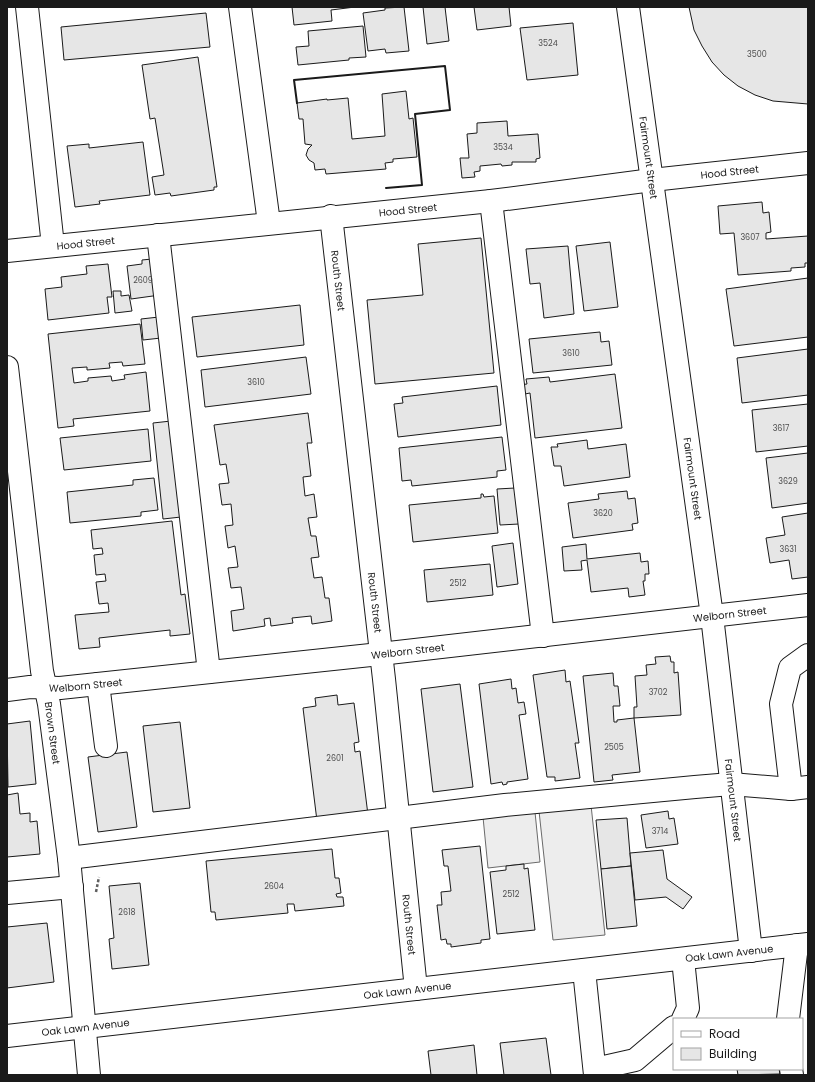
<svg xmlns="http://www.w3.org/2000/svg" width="815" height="1082" font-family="Poppins,sans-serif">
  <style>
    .parking { fill: #ededed; stroke: #6a6a6a }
    .building { fill: #e6e6e6; stroke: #1a1a1a }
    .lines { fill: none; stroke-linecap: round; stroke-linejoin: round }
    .minor-casing { stroke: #1a1a1a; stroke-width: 24 }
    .major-casing { stroke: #1a1a1a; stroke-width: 24 }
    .path { stroke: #5f5f5f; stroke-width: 2.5; stroke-dasharray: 3 2; stroke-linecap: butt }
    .minor { stroke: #fff; stroke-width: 22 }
    .major { stroke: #fff; stroke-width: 22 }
    .wall { stroke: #1a1a1a; stroke-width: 2 }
    .labels { text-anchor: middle; stroke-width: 3; stroke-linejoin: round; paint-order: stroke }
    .number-label { font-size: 8px; fill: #4d4d4d }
    .street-label { font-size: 10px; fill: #1a1a1a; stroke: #fff }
  </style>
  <rect width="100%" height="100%" fill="#fff"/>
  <g class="parking">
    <path d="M 591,805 L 605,935 L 553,940 L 539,811 Z"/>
    <path d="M 535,812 L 540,862 L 488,868 L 483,817 Z"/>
  </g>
  <g class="building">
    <path d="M 292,7 L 355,7 L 331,10 L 332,21 L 294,25 Z"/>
    <path d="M 404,7 L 409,51 L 386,53 L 385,49 L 368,51 L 363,13 L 385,10 L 385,8 Z"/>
    <path d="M 423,7 L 445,7 L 449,41 L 427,44 Z"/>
    <path d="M 474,7 L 509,7 L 511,26 L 477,30 Z"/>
    <path d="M 689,7 L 808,7 L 808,104 L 773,101 L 755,95 L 738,86 L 724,75 L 712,62 L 702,46 L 694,30 Z"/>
    <path d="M 206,13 L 210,47 L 64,60 L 61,27 Z"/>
    <path d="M 573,23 L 578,75 L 527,80 L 520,28 Z"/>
    <path d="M 363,26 L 366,57 L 349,58 L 349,60 L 298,65 L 296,47 L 309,46 L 308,31 Z"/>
    <path d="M 198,57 L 217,187 L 214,187 L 214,190 L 171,196 L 170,193 L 155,195 L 152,177 L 164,175 L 155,118 L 150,119 L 142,65 Z"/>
    <path d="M 406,91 L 409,119 L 413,118 L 417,157 L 393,159 L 393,162 L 385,163 L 386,169 L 326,174 L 325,169 L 315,170 L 314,163 L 309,160 L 306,155 L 308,149 L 312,145 L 305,144 L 303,119 L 299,119 L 297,103 L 327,99 L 327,100 L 348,98 L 352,139 L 385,136 L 382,94 Z"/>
    <path d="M 507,121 L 508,136 L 538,134 L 540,158 L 536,159 L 536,162 L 512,162 L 512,165 L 502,166 L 501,164 L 480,166 L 480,171 L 474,172 L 475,177 L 462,178 L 460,158 L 469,158 L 467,134 L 477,133 L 477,123 Z"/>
    <path d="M 143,142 L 150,195 L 99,201 L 100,204 L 75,207 L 67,146 L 89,144 L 89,148 Z"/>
    <path d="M 762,202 L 763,213 L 769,212 L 771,232 L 766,233 L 766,239 L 808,236 L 808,263 L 805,263 L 805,267 L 791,268 L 791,271 L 738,275 L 734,233 L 720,234 L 718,206 Z"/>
    <path d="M 481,238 L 494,373 L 375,384 L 367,300 L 423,295 L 418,244 Z"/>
    <path d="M 610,242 L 618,307 L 584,311 L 576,246 Z"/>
    <path d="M 568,246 L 574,314 L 544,318 L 540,283 L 530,284 L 526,249 Z"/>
    <path d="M 152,259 L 160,295 L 131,299 L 127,266 L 142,264 L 142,260 Z"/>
    <path d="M 108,264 L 112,297 L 107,297 L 109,313 L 48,320 L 45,289 L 62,287 L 61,277 L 87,274 L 86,266 Z"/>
    <path d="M 808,278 L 808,337 L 734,346 L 726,289 Z"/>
    <path d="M 113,291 L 121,291 L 121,296 L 129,295 L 132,311 L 115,313 Z"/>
    <path d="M 300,305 L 304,345 L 197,357 L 192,317 Z"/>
    <path d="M 159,317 L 161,338 L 143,340 L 141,319 Z"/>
    <path d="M 140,324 L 145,364 L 123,366 L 122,362 L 109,363 L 110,368 L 87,370 L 87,367 L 72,368 L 74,383 L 88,381 L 88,378 L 111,376 L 112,381 L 125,379 L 124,375 L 146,372 L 150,411 L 73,419 L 74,426 L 58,428 L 48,334 Z"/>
    <path d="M 600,332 L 601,342 L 609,341 L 612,365 L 533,373 L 529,339 Z"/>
    <path d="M 808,349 L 808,395 L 742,403 L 737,358 Z"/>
    <path d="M 306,357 L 311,394 L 205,407 L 201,370 Z"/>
    <path d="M 615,374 L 622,428 L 535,438 L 530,393 L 520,395 L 519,385 L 527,384 L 526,379 L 549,377 L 550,382 Z"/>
    <path d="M 497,386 L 501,425 L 398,437 L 394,404 L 403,403 L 402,397 Z"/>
    <path d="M 808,404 L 808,446 L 756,452 L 752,410 Z"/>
    <path d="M 308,413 L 312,443 L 307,443 L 311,476 L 303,477 L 305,496 L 314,494 L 317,517 L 308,518 L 311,536 L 316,536 L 319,557 L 311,558 L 314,578 L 322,577 L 325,598 L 329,598 L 332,621 L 312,624 L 311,616 L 292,618 L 293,623 L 271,626 L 270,618 L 264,619 L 265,626 L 233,631 L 231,611 L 244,609 L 241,587 L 231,588 L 228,568 L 238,567 L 235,546 L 228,548 L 225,526 L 233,525 L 231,504 L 222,505 L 219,484 L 229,483 L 226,464 L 220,465 L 214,425 Z"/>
    <path d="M 171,421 L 181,517 L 163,519 L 153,423 Z"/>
    <path d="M 148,429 L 151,461 L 64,470 L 60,438 Z"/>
    <path d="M 502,437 L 506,470 L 497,471 L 497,477 L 412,486 L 411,480 L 402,481 L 399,448 Z"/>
    <path d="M 587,440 L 588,449 L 626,444 L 630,477 L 564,486 L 561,466 L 554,466 L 551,447 L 558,447 L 557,444 Z"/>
    <path d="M 808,453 L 808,503 L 772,508 L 766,458 Z"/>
    <path d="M 154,478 L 158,510 L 141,512 L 141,516 L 70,523 L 67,492 L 133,485 L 133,480 Z"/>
    <path d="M 515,488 L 519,524 L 500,525 L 497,489 Z"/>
    <path d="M 627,491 L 628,499 L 635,498 L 638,523 L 632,524 L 633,530 L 573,538 L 568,503 L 599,499 L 598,494 Z"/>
    <path d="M 481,494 L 483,494 L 484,497 L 494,496 L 498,533 L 413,542 L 409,505 L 481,498 Z"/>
    <path d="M 808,513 L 808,577 L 792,579 L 789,560 L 770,563 L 766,538 L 785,535 L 782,517 Z"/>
    <path d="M 172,521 L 181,595 L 185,594 L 190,634 L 170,636 L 170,630 L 99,638 L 100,647 L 79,649 L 75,615 L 109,612 L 108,603 L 99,604 L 96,582 L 106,581 L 105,574 L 96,575 L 94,555 L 103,554 L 102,548 L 93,549 L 91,530 Z"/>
    <path d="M 513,543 L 518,584 L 497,587 L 492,546 Z"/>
    <path d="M 586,544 L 587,559 L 640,553 L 641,562 L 648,561 L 649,574 L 645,574 L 645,581 L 643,581 L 645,595 L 629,597 L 628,588 L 591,592 L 587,560 L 581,561 L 582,570 L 564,571 L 562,547 Z"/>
    <path d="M 490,564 L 493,595 L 427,602 L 424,570 Z"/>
    <path d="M 670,656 L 671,662 L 674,662 L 674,673 L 678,672 L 681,715 L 634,718 L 634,707 L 637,707 L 635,676 L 647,675 L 646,665 L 656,664 L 655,657 Z"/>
    <path d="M 565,670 L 566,682 L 570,681 L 579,743 L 575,743 L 580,778 L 555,781 L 555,777 L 547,777 L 533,675 Z"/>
    <path d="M 613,673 L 614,686 L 618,686 L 620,706 L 613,706 L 614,722 L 617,722 L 617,720 L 634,718 L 640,772 L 612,775 L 613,780 L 594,782 L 583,676 Z"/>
    <path d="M 511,679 L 512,689 L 516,688 L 518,703 L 524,702 L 526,714 L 519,715 L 528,779 L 507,782 L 507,784 L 503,785 L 502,782 L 491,784 L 479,684 Z"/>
    <path d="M 460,684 L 473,787 L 433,792 L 421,689 Z"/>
    <path d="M 337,695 L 338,705 L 354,703 L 359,742 L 354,743 L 355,752 L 360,751 L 368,815 L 317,821 L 303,708 L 316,706 L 315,698 Z"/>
    <path d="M 30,721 L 36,784 L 8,787 L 7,724 Z"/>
    <path d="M 180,722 L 190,808 L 153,812 L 143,726 Z"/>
    <path d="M 127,752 L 137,827 L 98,832 L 88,757 Z"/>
    <path d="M 18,793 L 20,814 L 30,813 L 30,822 L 37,821 L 40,854 L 7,857 L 7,795 Z"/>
    <path d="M 668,811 L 669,819 L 674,818 L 678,844 L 646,848 L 641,815 Z"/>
    <path d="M 627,818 L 631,866 L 601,869 L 596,820 Z"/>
    <path d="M 480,846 L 490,939 L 481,940 L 481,943 L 451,947 L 451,944 L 447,944 L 446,939 L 441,940 L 437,905 L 442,905 L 441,892 L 451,891 L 448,866 L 444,866 L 442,850 Z"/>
    <path d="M 332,849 L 335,878 L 339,878 L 341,893 L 336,894 L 337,897 L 343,897 L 344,906 L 295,911 L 294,904 L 287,904 L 288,913 L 216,920 L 215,912 L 211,912 L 206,861 Z"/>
    <path d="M 663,850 L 667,879 L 692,897 L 683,909 L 666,897 L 635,900 L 630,853 Z"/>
    <path d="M 524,864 L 524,869 L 528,868 L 535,930 L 497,934 L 490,872 L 506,870 L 506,866 Z"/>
    <path d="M 631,866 L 637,926 L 607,929 L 601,869 Z"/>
    <path d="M 140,883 L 149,965 L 112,969 L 109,939 L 114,938 L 109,886 Z"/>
    <path d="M 47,923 L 54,982 L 7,988 L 7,927 Z"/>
    <path d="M 546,1038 L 551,1075 L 504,1075 L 500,1043 Z"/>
    <path d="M 474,1045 L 477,1075 L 431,1075 L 428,1051 Z"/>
    <path d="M 737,1069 L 779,1069 L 780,1074 L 738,1075 Z"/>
  </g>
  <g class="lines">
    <g class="minor-casing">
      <g id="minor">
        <path d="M 27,7 L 53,246"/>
        <path d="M 240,7 L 269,223"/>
        <path id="s1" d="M 628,7 L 712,616 L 751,951"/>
        <path d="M 491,201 L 543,636"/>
        <path id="s2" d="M 331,216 L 384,679 L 416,989"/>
        <path d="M 158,235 L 209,672"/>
        <path id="s3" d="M 7,251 L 491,201 L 652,180 L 808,163"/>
        <path id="s4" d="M 7,367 L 42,671 L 49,704 L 69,858 L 89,1075"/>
        <path d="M 98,684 L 106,746"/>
        <path id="s5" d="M 7,690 L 30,687 L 60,688 L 380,654 L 808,605"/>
        <path d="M 791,789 L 781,704 L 790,668 L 808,655"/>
        <path d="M 69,858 L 505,805 L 695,787 L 731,784 L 791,789 L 808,787"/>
        <path d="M 7,893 L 72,887"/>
        <path d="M 584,970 L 595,1075"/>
        <path d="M 683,1019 L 688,1008 L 683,959"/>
        <path d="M 788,1019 L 797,945"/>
        <path d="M 595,1069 L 635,1060 L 674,1027"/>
        <path d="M 791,1069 L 792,1075"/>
      </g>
    </g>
    <g class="major-casing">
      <g id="major">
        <path id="s6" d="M 7,1036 L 808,944"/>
      </g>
    </g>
    <path class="path" d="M 96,892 L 99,877"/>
    <use href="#minor" class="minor"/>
    <use href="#major" class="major"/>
    <path class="wall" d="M 297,103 L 294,80 L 445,66 L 450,110 L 415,114 L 422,185 L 386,188"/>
  </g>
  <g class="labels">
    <g class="number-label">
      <text x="548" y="46">3524</text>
      <text x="757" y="57">3500</text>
      <text x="503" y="150">3534</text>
      <text x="750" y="240">3607</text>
      <text x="143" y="283">2609</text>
      <text x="571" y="356">3610</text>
      <text x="256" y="385">3610</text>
      <text x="781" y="431">3617</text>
      <text x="788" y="484">3629</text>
      <text x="603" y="516">3620</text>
      <text x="788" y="552">3631</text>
      <text x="458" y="586">2512</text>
      <text x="658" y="695">3702</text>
      <text x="614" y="750">2505</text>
      <text x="335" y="761">2601</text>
      <text x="660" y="834">3714</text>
      <text x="274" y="889">2604</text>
      <text x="511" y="897">2512</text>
      <text x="127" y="915">2618</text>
    </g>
    <g class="street-label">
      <text dy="4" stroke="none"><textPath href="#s1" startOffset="152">Fairmount Street</textPath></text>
      <text dy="4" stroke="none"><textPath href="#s3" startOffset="727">Hood Street</textPath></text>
      <text dy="4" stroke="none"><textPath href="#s3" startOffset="403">Hood Street</textPath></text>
      <text dy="4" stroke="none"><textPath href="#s3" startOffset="79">Hood Street</textPath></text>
      <text dy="4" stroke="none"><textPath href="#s2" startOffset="65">Routh Street</textPath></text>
      <text dy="4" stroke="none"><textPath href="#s1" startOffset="476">Fairmount Street</textPath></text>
      <text dy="4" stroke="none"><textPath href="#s2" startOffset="389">Routh Street</textPath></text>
      <text dy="4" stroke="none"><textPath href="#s5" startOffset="727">Welborn Street</textPath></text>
      <text dy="4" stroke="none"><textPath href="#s5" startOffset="403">Welborn Street</textPath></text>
      <text dy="4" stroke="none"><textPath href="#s5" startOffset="79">Welborn Street</textPath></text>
      <text dy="4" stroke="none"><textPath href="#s4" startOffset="369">Brown Street</textPath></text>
      <text dy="4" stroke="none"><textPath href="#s1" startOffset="800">Fairmount Street</textPath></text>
      <text dy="4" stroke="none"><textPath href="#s2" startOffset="713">Routh Street</textPath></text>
      <text dy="4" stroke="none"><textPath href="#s6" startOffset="727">Oak Lawn Avenue</textPath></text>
      <text dy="4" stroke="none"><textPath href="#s6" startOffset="403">Oak Lawn Avenue</textPath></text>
      <text dy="4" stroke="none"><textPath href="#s6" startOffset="79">Oak Lawn Avenue</textPath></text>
    </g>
  </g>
  <rect width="815" height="1082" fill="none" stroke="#1a1a1a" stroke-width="16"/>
  <rect x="673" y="1018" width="130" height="52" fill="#ffffff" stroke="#a3a3a3"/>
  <rect x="681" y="1031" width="20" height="6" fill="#ffffff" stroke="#a3a3a3"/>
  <text x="709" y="1038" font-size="12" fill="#1a1a1a">Road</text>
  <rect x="681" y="1048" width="20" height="12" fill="#e6e6e6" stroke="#a3a3a3"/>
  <text x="709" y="1058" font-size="12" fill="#1a1a1a">Building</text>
</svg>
